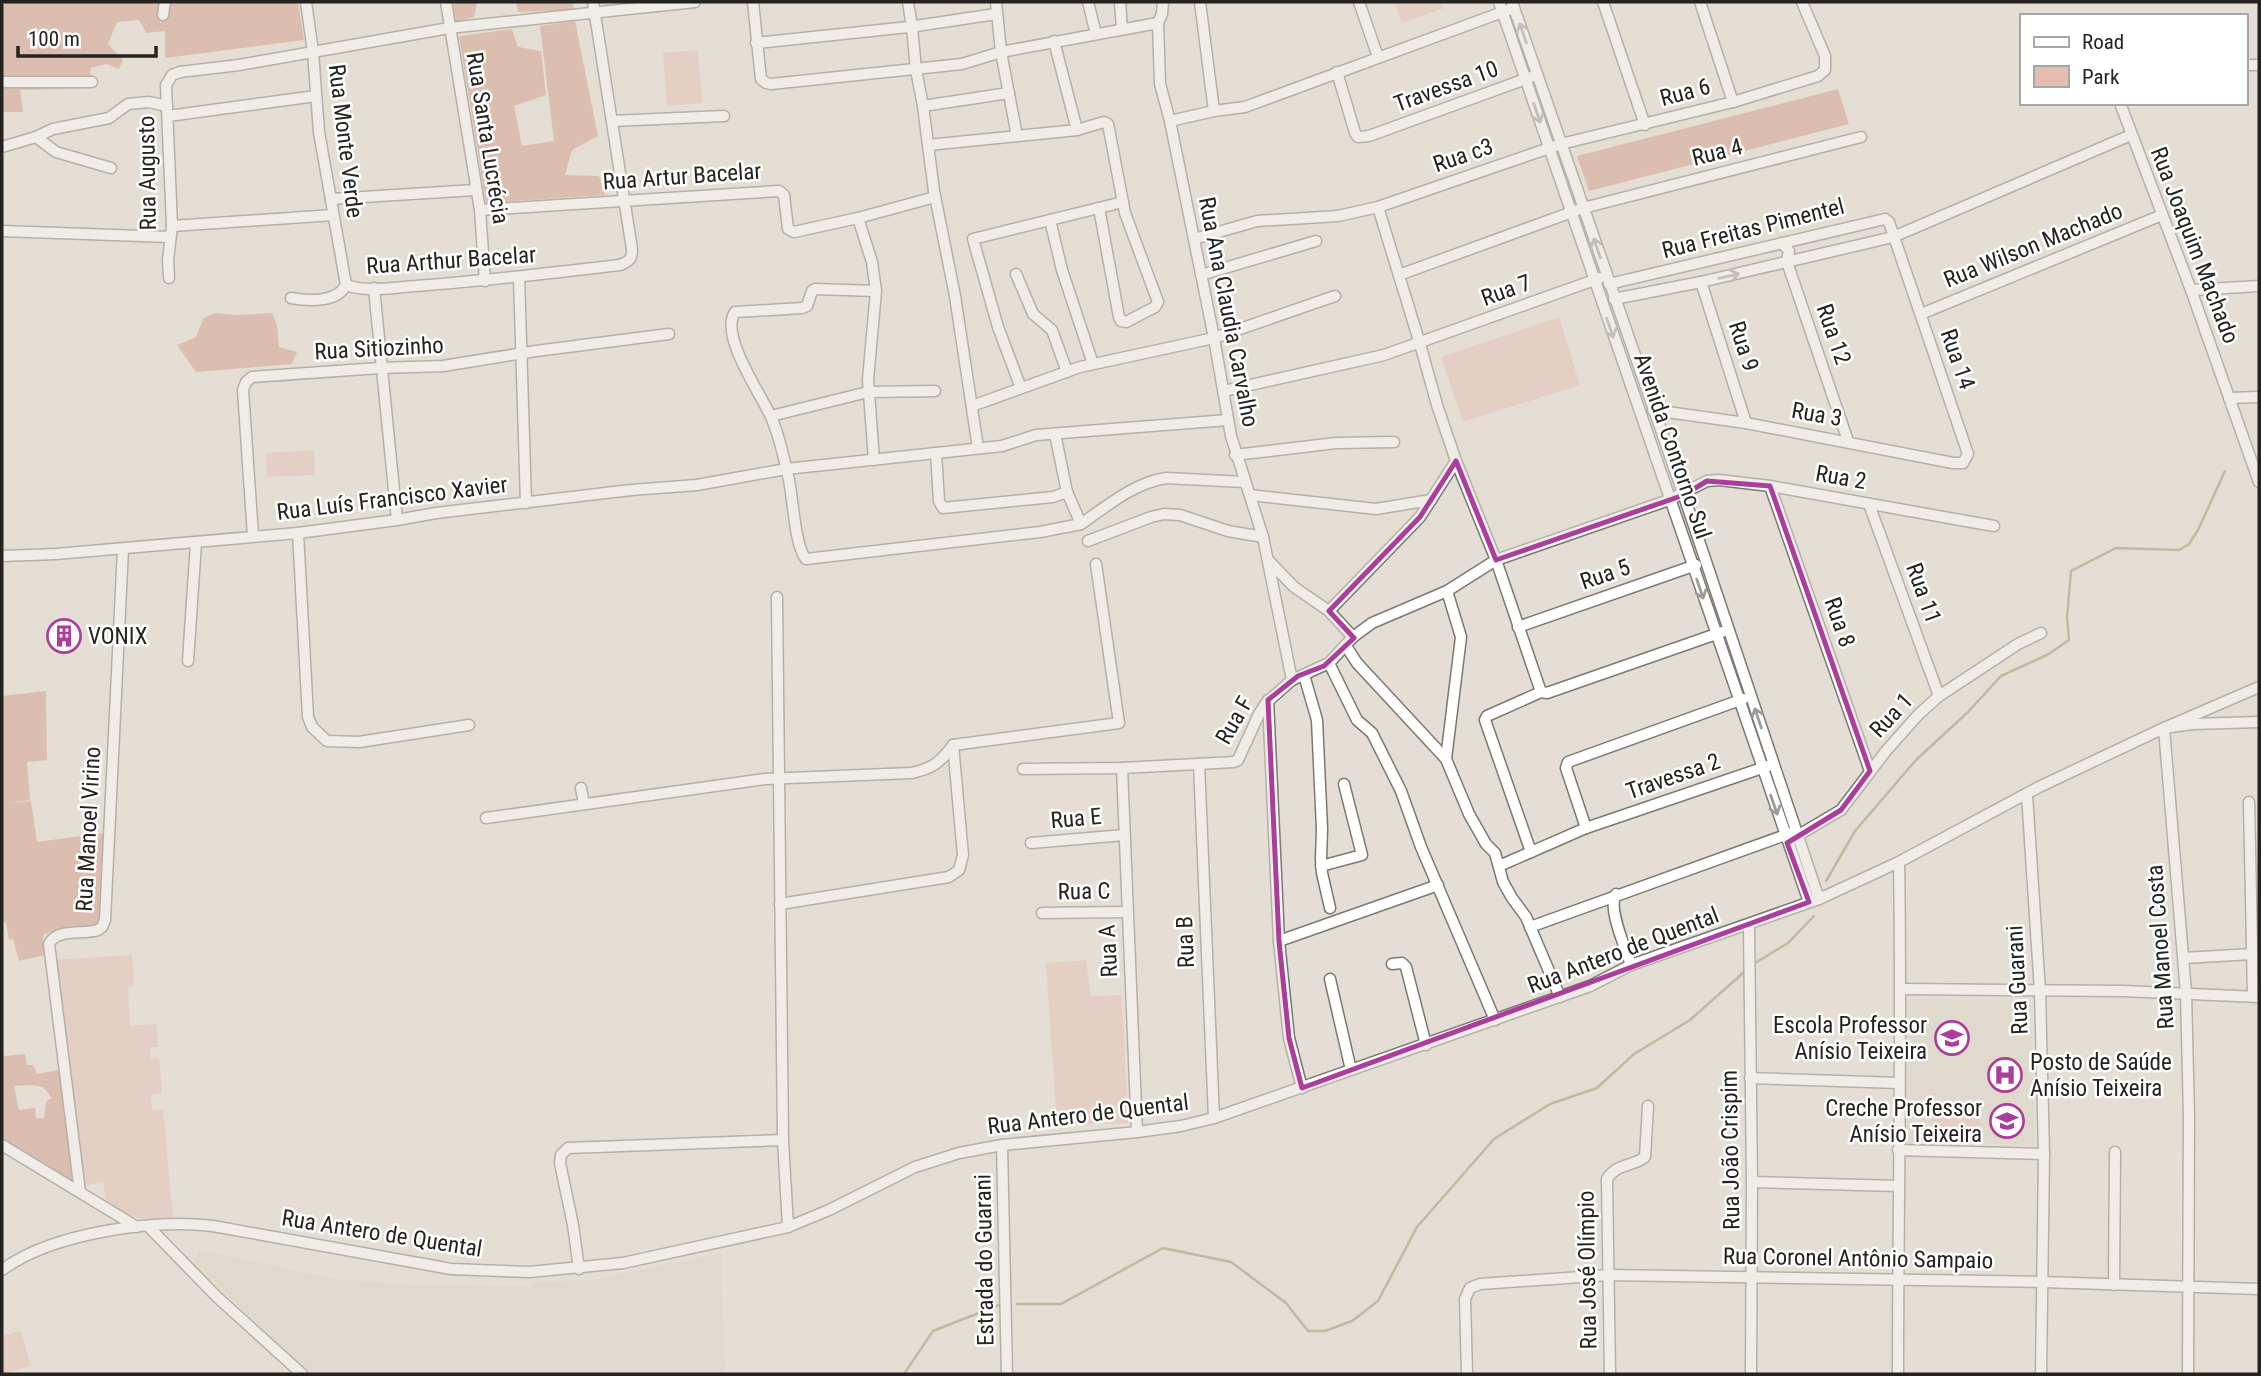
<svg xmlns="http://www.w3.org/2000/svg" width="2261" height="1376" font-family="'Roboto Condensed',sans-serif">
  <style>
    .built { fill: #dcd3c3 }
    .green { fill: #e6bdb1 }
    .forest { fill: #d29886; fill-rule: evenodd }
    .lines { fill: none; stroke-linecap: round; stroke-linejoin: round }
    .stream { stroke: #889763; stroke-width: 2.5 }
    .minor-casing { stroke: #7d7871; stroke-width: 13 }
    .minor { stroke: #fff; stroke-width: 10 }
    .oneway { stroke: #9c9c9a }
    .marked { fill: none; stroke: #ab3d9b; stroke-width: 5; stroke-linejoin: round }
    .labels { text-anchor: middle; stroke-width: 5; stroke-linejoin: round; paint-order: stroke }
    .street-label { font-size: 23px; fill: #24231f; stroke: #fff }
    .poi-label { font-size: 23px; fill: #24231f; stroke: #fff; text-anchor: start }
  </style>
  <rect width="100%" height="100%" fill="#e4ded6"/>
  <g class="built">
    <path d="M 1907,999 L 2025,1000 L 2031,1006 L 2035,1145 L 1906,1142 Z"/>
    <path d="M 199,1250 L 335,1279 L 407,1285 L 525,1286 L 528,1289 L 532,1288 L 532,1282 L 592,1280 L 721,1254 L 725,1374 L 311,1374 L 193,1263 Z"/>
  </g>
  <g class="green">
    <path d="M 1397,2 L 1441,2 L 1444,8 L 1402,23 L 1395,3 Z"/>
    <path d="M 698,50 L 702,103 L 667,106 L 663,53 Z"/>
    <path d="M 1559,317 L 1580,385 L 1463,422 L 1441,357 Z"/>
    <path d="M 314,450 L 315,475 L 267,477 L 266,453 Z"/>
    <path d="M 132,955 L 134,986 L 128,987 L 130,1026 L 156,1024 L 158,1047 L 150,1047 L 151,1059 L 159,1058 L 162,1093 L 151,1095 L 152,1110 L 163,1109 L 173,1218 C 139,1221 137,1219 107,1203 L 103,1182 L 81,1186 L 51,960 Z"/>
    <path d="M 1086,960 L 1091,996 L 1122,995 L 1128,1123 L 1057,1125 L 1046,963 Z"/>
    <path d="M 1932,1106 L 1980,1107 L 1980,1137 L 1932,1136 Z"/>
    <path d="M 21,1331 L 31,1366 L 2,1374 L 2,1336 Z"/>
  </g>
  <g class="forest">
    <path d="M 2,2 L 298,2 L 304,40 L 165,58 L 165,31 L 146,33 L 139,20 L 117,22 L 108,44 L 123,60 L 119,69 L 106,64 L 91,68 L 89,88 L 20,90 L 23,112 L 2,112 Z"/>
    <path d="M 450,2 L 477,2 L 474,17 L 451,23 Z"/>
    <path d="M 516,2 L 573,2 L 574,10 L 518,12 Z"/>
    <path d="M 575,21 L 598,136 L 572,150 L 565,175 L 599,176 L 605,195 L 486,203 L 459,36 L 512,29 L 518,47 L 541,51 L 546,95 L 514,106 L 522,146 L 554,141 L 540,26 Z"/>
    <path d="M 1838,89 L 1849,124 L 1589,191 L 1577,156 Z"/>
    <path d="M 215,313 L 237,315 L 272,313 L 277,325 L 279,347 L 297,352 L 292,364 L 196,372 L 177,345 L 196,337 L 204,318 Z"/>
    <path d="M 46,691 L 47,760 L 27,762 L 30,800 L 9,803 L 31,801 L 37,842 L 103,833 L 101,920 L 95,928 L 50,932 L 43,935 L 45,955 L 19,961 L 13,939 L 9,940 L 6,922 L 2,923 L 2,696 Z"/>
    <path d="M 2,1042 L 4,1056 L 25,1054 L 27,1065 L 33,1065 L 37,1074 L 62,1069 L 77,1188 L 2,1142 ZM 31,1085 L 43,1087 L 52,1098 L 46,1101 L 44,1118 L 36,1118 L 35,1108 L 19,1110 L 14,1086 Z"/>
  </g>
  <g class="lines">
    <g class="stream">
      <path d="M 1826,881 L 1855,831 L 1916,760 L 1968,712 L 2001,676 L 2047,655 L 2069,640 L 2067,617 L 2071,571 L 2116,548 L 2179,550 L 2189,544 L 2198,530 L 2225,471"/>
      <path d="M 1755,963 L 1788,943 L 1814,916"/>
      <path d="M 1017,1304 L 1061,1304 L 1163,1248 L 1231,1262 L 1286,1303 L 1308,1331 L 1325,1331 L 1352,1321 L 1378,1301 L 1417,1227 L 1494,1139 L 1550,1104 L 1597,1088 L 1634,1054 L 1690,1020 L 1743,973"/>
      <path d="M 904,1374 L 933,1331 L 999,1305"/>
    </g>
    <g class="minor-casing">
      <g id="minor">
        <path d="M 306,2 L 313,52 L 319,132 L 346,285"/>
        <path d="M 446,2 L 480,210 L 485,281"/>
        <path d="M 753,2 L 761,79 L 766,83 L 771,84 L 962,64 L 1001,52 L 1158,23 L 1160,84 L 1170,121"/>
        <path d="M 908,2 L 912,27 L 916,70 L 923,106 L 934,191 L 955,296 L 978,448"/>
        <path d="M 996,2 L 1001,52 L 1017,136"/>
        <path d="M 1088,2 L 1096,34"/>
        <path d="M 1120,2 L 1122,29"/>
        <path d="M 1200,2 L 1214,111"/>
        <path d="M 1359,2 L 1378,57"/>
        <path d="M 1499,2 L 1809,902"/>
        <path d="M 1512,2 L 1683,493 L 1819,899"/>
        <path d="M 1603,2 L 1645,125"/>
        <path d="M 1700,2 L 1733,102"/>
        <path d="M 163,15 L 165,2"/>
        <path d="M 1158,23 L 1162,14 L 1163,2"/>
        <path d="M 1054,41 L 1077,130"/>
        <path d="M 756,43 L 909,27 L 996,14"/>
        <path d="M 2245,65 L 2259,65"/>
        <path d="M 1337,72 L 1355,133 L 1358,137 L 1369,136 L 1531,77"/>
        <path d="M 2,82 L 92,82"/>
        <path d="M 2120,103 L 2191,290 L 2259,482"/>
        <path d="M 923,106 L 1009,93"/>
        <path d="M 168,116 L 316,96"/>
        <path d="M 612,121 L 724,116"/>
        <path d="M 36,137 L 56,152 L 111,168"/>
        <path d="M 928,145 L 1077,130 L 1104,122 L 1108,124 L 1125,213 L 1158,302 L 1155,307 L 1126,322 L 1121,321 L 1119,317 L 1099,208"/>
        <path d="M 2,147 L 36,137 L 53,129 L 109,118 L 128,104 L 149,102 L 167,106"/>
        <path d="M 331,199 L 475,190"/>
        <path d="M 1378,207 L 1420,344 L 1437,405 L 1456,461 L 1496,560 L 1541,692 L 1547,693 L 1722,632"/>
        <path d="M 480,210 L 779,191 L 784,195 L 788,229 L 794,232 L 858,218 L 935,197"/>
        <path d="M 858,218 L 872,262 L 876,291 L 868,380 L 874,460"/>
        <path d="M 1050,220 L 1062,270 L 1093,364"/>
        <path d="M 172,226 L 333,215"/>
        <path d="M 2,231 L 170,237"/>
        <path d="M 1194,239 L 1257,221 L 1338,216 L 1378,207 L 1561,144 L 1733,102 L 1818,76 L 1825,70 L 1825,56 L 1802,2"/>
        <path d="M 1782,243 L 1789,251 L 1787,262 L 1848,441"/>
        <path d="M 1016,274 L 1033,314 L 1052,330 L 1067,372"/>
        <path d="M 1201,275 L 1316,241"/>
        <path d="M 1399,275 L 1583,208 L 1861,137"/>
        <path d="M 519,277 L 526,503"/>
        <path d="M 169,278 L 168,260 L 172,226 L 166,85 L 172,75 L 180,72 L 239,65 L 449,28 L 695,2"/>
        <path d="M 1701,282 L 1746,423"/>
        <path d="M 1609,284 L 1885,219 L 1889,222 L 1968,454 L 1963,463 L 1953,463 L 1746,423 L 1653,410"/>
        <path d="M 374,288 L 397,520"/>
        <path d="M 2191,290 L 2259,286"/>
        <path d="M 876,291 L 815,289 L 812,291 L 807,306 L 802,308 L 735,312 C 719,335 761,394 771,417 C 780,437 784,459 789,480 C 793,499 795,547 806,559 L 1040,532 L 1081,524 C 1107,506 1134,483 1166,478 L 1244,482"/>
        <path d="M 291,298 C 308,301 337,303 346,285 C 368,293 394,287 416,286 C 484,281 552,273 620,265 C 630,261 632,259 632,249 L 593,2"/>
        <path d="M 1614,299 L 1701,282 L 1893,237 L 2131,135"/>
        <path d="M 1921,314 L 2162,215"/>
        <path d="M 1021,388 L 998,327 L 973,239 L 1123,202"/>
        <path d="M 1224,391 L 1384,355 L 1600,278"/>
        <path d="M 2229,398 L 2259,397"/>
        <path d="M 972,406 L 1080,367 L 1214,338 L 1335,296"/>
        <path d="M 771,416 L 868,392 L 935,391"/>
        <path d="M 936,453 L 939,501 L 943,508 L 1053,497 L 1067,492 L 1055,434"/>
        <path d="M 1235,455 L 1336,443 L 1394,442"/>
        <path d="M 1770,486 L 1870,771"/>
        <path d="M 1067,492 L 1081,524"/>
        <path d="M 1250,495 L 1376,509 L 1431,500"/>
        <path d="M 1869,504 L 1939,696"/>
        <path d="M 298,533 L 308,717 L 312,727 L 327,741 L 359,742 L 469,725"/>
        <path d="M 253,536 L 243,390 L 246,382 L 252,377 L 380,368 L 443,366 L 536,351 L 669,334"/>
        <path d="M 1088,541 L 1151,517 L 1164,514 L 1180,515 L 1228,531 L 1263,537"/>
        <path d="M 2,556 L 56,554 L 298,533 L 397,520 L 436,513 L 631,490 L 697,485 L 786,469 L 1002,446 L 1036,435 L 1228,420"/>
        <path d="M 1268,560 L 1294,587 L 1329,611 L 1353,637"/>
        <path d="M 777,597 L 783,1140 L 788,1227"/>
        <path d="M 1329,611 L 1420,517 L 1456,461"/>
        <path d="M 1518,627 L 1696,565"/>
        <path d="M 1346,646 L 1357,663 L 1446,759 L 1469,814 L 1486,844 L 1495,853 L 1503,882 L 1512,898 L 1526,917 L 1560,997"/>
        <path d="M 188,661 L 196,543"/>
        <path d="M 1329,663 L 1357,720 L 1372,733 L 1401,791 L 1421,847 L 1495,1020"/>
        <path d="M 1304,675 L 1317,720 L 1322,829 L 1321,859 L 1322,873 L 1330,908"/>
        <path d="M 1292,680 L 1263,537 L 1231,436 L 1214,338 L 1170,121 L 1214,111 L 1245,107 L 1508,10"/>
        <path d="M 1268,700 L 1279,941 L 1289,1038 L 1302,1088"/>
        <path d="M 1446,759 L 1461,637 L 1447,591"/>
        <path d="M 1199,764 L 1214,1118"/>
        <path d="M 1122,768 L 1137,1132"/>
        <path d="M 1023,769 L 1122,768 L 1234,762 L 1238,760 L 1259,714 L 1266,703 L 1292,680 L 1329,663 L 1353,637 L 1372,623 L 1447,591 L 1496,560 L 1669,500 L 1707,481 L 1719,480 L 1770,486 L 1994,526"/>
        <path d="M 581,788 L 584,804"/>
        <path d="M 2027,795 L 2040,991 L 2044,1154 L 2041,1374"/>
        <path d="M 2249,802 L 2253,996"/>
        <path d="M 486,818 L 765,779 L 911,773 C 932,769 941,762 953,745 L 1119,723 L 1096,564"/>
        <path d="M 1586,828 L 1566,768 L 1568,762 L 1743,699"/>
        <path d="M 1792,839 L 1841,810 L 1886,751 L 1918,715 L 1939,696 L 2018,644 L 2041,633"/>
        <path d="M 1031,843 L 1124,835"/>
        <path d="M 1531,852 L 1485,720 L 1487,716 L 1541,692"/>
        <path d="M 1321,866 L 1362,855 L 1344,784"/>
        <path d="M 1499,866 L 1586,828 L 1768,766"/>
        <path d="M 1616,894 C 1607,908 1626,949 1631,965"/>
        <path d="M 780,904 L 949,877 L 959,870 L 963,855 L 953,745"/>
        <path d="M 1042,913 L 1127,912"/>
        <path d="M 1749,925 L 1752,1182 L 1751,1374"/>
        <path d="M 1530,927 L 1791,833"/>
        <path d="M 1279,941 L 1438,885"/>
        <path d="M 2184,958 L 2252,954"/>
        <path d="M 1392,964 L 1402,963 L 1406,967 L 1426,1045"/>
        <path d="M 1330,979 L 1351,1070"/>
        <path d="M 1901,989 L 2123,991 L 2259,997"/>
        <path d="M 1750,1078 L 1899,1083"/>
        <path d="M 2,1145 L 137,1227"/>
        <path d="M 1002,1145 L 1007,1374"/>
        <path d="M 1898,1150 L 2044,1154"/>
        <path d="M 1752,1182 L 1898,1186"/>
        <path d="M 80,1192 L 49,944 C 56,928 83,935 98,930 L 102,927 L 105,920 L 123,549"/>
        <path d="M 148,1226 L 217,1297 L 302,1374"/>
        <path d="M 579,1269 L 573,1225 L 560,1163 L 561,1155 L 568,1148 L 783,1140"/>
        <path d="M 2,1270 C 52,1233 152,1219 213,1226 L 451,1269 L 529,1272 L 623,1263 L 788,1227 L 829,1210 L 915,1167 L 959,1153 L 1002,1145 L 1137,1132 L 1181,1126 L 1214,1118 L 1590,986 L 1631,965 L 1819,899 L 1899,862 L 2039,787 L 2164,728 L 2192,724 L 2259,722"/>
        <path d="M 2114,1285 L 2115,1152"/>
        <path d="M 1467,1374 L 1465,1299 L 1470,1288 L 1480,1284 L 1609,1275 L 2042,1282 L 2259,1289"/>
        <path d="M 1610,1374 L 1607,1179 C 1617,1163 1632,1167 1645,1157 L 1648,1106"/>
        <path d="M 1898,1374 C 1898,1204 1902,1033 1899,862"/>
        <path d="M 2188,1374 L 2189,1115 L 2186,993 L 2164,728 L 2259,687"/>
      </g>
    </g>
    <use href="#minor" class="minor"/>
  </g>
  <defs><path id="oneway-shaft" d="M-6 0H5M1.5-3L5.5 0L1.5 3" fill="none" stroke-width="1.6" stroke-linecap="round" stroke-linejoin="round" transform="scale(1.75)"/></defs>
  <g class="oneway">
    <use href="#oneway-shaft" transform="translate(1523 33) rotate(-109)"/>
    <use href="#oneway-shaft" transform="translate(1537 113) rotate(71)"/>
    <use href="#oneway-shaft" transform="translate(1597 248) rotate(-109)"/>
    <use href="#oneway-shaft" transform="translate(1729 276) rotate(-13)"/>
    <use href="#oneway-shaft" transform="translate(1610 328) rotate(71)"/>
    <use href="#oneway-shaft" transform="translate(1700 589) rotate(71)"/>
    <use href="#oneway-shaft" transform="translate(1758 718) rotate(-109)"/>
    <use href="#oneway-shaft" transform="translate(1774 805) rotate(71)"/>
  </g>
  <path d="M0 0H2261V1376H0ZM 1456,461 L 1496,560 L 1684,495 L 1707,481 L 1770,486 L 1870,771 L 1841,810 L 1787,843 L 1809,902 L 1302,1088 L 1289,1038 L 1279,941 L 1268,700 L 1298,676 L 1324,666 L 1354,638 L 1329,611 L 1420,517 Z" fill="#e4ded6" fill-opacity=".55" fill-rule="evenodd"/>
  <path class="marked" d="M 1456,461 L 1496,560 L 1684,495 L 1707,481 L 1770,486 L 1870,771 L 1841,810 L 1787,843 L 1809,902 L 1302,1088 L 1289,1038 L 1279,941 L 1268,700 L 1298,676 L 1324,666 L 1354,638 L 1329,611 L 1420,517 Z"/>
  <defs>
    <g id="building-ring" transform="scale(1.75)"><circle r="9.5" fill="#fff" stroke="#ab3d9b" stroke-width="1.5"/><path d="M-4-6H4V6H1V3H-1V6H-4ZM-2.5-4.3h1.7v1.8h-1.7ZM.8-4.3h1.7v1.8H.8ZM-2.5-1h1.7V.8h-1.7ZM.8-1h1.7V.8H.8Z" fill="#ab3d9b"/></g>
    <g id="school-ring" transform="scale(1.75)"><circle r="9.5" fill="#fff" stroke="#ab3d9b" stroke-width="1.5"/><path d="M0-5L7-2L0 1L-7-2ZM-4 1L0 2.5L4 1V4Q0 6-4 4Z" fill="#ab3d9b"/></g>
    <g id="hospital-ring" transform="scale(1.75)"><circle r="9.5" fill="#fff" stroke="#ab3d9b" stroke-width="1.5"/><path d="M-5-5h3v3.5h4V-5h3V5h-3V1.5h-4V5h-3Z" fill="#ab3d9b"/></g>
  </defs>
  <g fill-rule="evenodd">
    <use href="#building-ring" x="64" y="636"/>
    <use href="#school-ring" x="1952" y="1038"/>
    <use href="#hospital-ring" x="2005" y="1075"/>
    <use href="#school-ring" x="2007" y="1121"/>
  </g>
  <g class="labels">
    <g class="street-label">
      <text transform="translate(1446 86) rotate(-20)" y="8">Travessa 10</text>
      <text transform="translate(1685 92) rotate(-15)" y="8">Rua 6</text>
      <text transform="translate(488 138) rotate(81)" y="8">Rua Santa Lucrécia</text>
      <text transform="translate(346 141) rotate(83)" y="8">Rua Monte Verde</text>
      <text transform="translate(1717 152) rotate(-14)" y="8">Rua 4</text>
      <text transform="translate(1463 155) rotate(-19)" y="8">Rua c3</text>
      <text transform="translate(147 173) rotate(-91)" y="8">Rua Augusto</text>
      <text transform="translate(682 176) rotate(-4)" y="8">Rua Artur Bacelar</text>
      <text transform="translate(1753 228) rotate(-14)" y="8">Rua Freitas Pimentel</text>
      <text transform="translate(2033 245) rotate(-22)" y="8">Rua Wilson Machado</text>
      <text transform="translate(2195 245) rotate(69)" y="8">Rua Joaquim Machado</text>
      <text transform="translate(451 260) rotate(-4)" y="8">Rua Arthur Bacelar</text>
      <text transform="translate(1506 290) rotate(-20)" y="8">Rua 7</text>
      <text transform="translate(1229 312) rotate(79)" y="8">Rua Ana Claudia Carvalho</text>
      <text transform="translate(1834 334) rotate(71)" y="8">Rua 12</text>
      <text transform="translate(1744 346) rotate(72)" y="8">Rua 9</text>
      <text transform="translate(379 348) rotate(-3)" y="8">Rua Sitiozinho</text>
      <text transform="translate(1958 359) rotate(71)" y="8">Rua 14</text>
      <text transform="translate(1817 414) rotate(10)" y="8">Rua 3</text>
      <text transform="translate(1673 446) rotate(71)" y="8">Avenida Contorno Sul</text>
      <text transform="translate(1841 477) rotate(10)" y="8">Rua 2</text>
      <text transform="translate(392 498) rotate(-7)" y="8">Rua Luís Francisco Xavier</text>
      <text transform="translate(1605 574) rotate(-19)" y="8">Rua 5</text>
      <text transform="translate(1924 593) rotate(70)" y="8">Rua 11</text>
      <text transform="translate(1840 622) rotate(71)" y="8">Rua 8</text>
      <text transform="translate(1891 715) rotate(-47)" y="8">Rua 1</text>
      <text transform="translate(1234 720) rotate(-60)" y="8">Rua F</text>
      <text transform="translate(1673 776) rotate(-19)" y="8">Travessa 2</text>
      <text transform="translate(1076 818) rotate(-5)" y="8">Rua E</text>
      <text transform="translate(88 829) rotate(-87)" y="8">Rua Manoel Virino</text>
      <text transform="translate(1084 891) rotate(-1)" y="8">Rua C</text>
      <text transform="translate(1185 942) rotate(-92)" y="8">Rua B</text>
      <text transform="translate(2160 947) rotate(-94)" y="8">Rua Manoel Costa</text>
      <text transform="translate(1623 950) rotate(-21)" y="8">Rua Antero de Quental</text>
      <text transform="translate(1108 951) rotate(-93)" y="8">Rua A</text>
      <text transform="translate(2017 980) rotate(-93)" y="8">Rua Guarani</text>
      <text transform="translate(1088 1114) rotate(-7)" y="8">Rua Antero de Quental</text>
      <text transform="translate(1730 1150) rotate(-91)" y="8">Rua João Crispim</text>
      <text transform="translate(382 1233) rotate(9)" y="8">Rua Antero de Quental</text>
      <text transform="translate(1858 1258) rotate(1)" y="8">Rua Coronel Antônio Sampaio</text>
      <text transform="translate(984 1260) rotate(-91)" y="8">Estrada do Guarani</text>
      <text transform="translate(1587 1270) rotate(-91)" y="8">Rua José Olímpio</text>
    </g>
    <g class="poi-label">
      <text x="88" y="644">VONIX</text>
      <text x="1927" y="1033" text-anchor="end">Escola Professor<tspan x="1927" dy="26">Anísio Teixeira</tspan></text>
      <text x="2030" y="1070">Posto de Saúde<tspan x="2030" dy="26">Anísio Teixeira</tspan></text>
      <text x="1982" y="1116" text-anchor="end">Creche Professor<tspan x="1982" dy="26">Anísio Teixeira</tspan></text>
    </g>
  </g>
  <rect width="2261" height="1376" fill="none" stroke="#24231f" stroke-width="7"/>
  <rect x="2020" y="14" width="228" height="91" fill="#ffffff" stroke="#a7a7a5" stroke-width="2"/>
  <rect x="2034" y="37" width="35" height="10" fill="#ffffff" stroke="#a7a7a5" stroke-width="2"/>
  <text x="2082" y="49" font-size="21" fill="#24231f">Road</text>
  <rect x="2034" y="66" width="35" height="21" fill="#e6bdb1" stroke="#a7a7a5" stroke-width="2"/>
  <text x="2082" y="84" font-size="21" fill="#24231f">Park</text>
  <path d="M18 46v10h138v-10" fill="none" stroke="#24231f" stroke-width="3.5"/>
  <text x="28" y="46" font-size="21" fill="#24231f" stroke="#ffffff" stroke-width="5" paint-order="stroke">100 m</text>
</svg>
